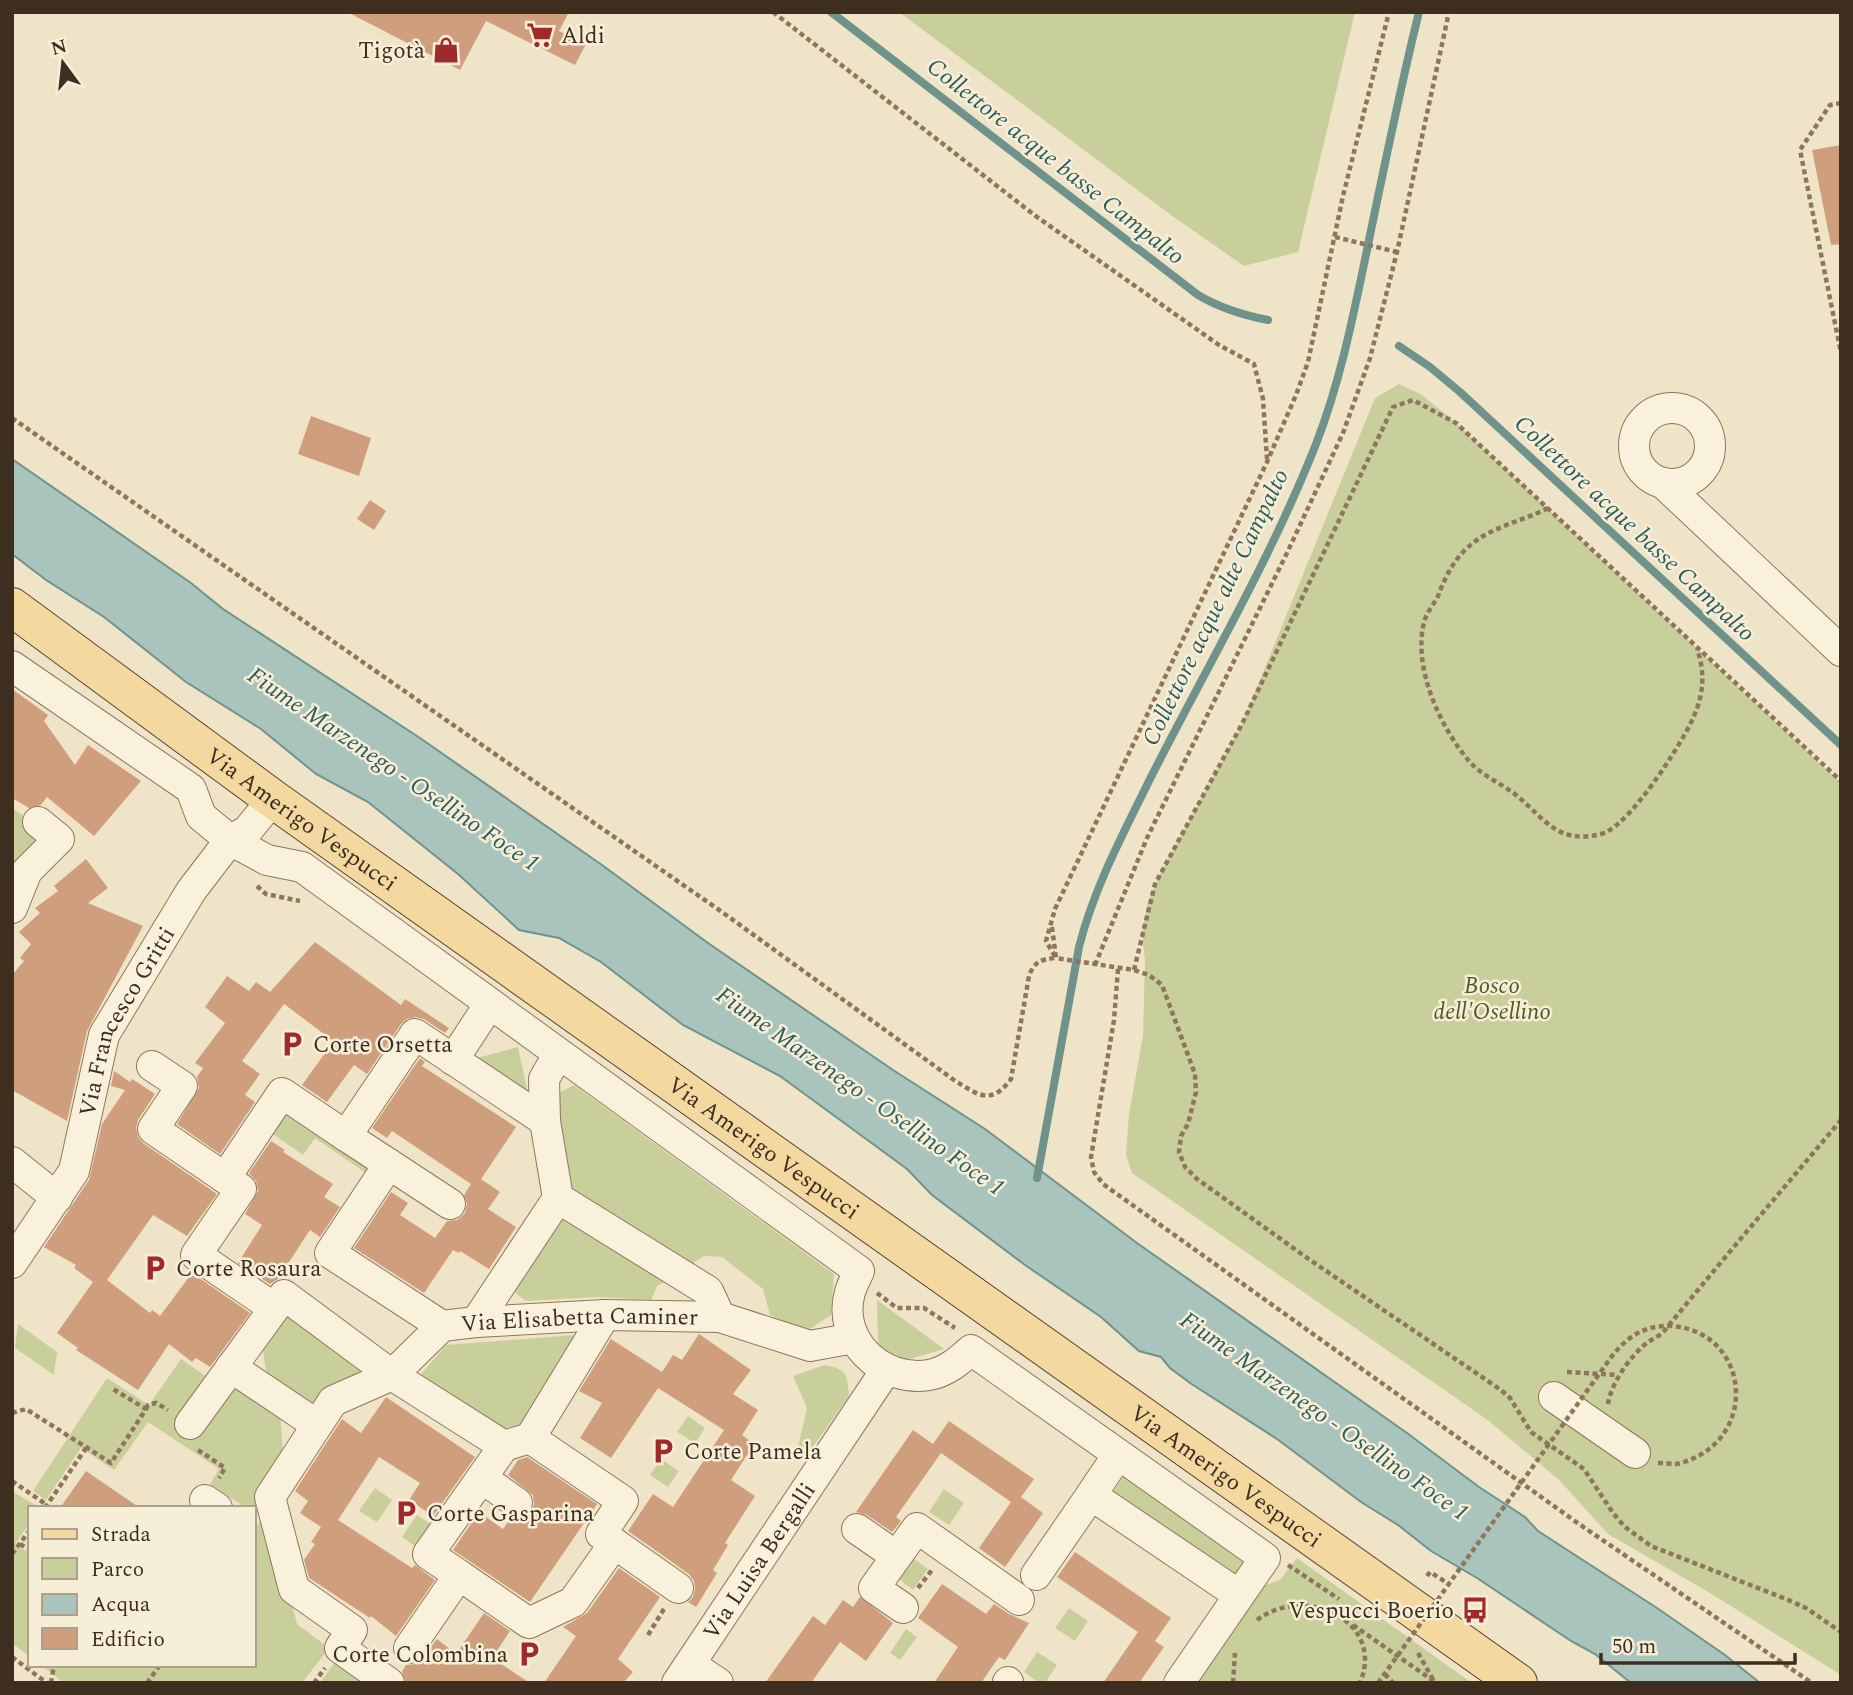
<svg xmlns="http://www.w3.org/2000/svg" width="1853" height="1695" font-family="Spectral,serif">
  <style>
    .green { fill: #c9cf9b }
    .water { fill: #a9c4bc; stroke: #6f938a; stroke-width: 2 }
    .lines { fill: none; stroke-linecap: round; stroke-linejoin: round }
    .stream { stroke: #6f938a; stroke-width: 8 }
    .building { fill: #cf9f7d }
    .minor-casing { stroke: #8d765c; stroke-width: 32 }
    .major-casing { stroke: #5b4430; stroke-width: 40 }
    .path { stroke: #8d765c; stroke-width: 4.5; stroke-dasharray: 5 3.5; stroke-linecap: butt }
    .minor { stroke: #faf1dc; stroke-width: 30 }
    .major { stroke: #f3d9a0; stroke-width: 38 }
    .path-bridge { stroke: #8d765c; stroke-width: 4.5; stroke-dasharray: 5 3.5; stroke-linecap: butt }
    .labels { text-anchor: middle; stroke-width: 5; stroke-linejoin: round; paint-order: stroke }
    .poi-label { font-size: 23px; fill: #3d2e20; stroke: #f7eed8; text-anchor: start }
    .street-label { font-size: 23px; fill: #3d2e20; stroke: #f7eed8 }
    .park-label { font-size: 23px; font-style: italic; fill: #4d5a26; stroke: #f7eed8 }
    .water-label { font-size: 24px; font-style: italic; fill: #2f5d5a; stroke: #f7eed8 }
  </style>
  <rect width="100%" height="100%" fill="#f0e4c8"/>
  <g class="green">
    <path d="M 899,12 L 1355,12 L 1298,252 L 1244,266 L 1171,215 Z"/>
    <path d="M 1399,384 L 1422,395 L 1456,423 L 1841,783 L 1841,1675 L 1710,1593 L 1608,1534 L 1560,1481 L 1489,1421 L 1132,1173 L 1126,1155 L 1129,1114 L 1143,1036 L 1145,961 L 1142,933 L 1147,906 L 1158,877 L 1242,724 L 1375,398 Z"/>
    <path d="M 12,808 L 44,830 L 19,866 L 12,863 Z"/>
    <path d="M 518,1047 L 529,1098 L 473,1059 Z"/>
    <path d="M 574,1085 L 834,1274 L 831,1315 L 805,1332 L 770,1315 L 763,1289 L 722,1257 L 704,1256 L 689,1266 L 569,1190 L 553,1096 Z"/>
    <path d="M 280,1106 L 377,1173 L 373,1178 L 315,1138 L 303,1155 L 264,1128 Z"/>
    <path d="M 562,1215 L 668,1280 L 657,1286 L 651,1300 L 597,1297 L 526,1301 L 508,1287 Z"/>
    <path d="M 877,1300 L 944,1349 L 899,1362 L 878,1348 Z"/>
    <path d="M 288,1307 L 377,1372 L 315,1412 L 267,1381 L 262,1342 Z"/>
    <path d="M 18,1324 L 57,1352 L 54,1375 L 15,1348 Z"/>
    <path d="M 575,1335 L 578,1345 L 527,1423 L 501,1429 L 418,1378 L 446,1345 Z"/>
    <path d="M 181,1359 L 213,1381 L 234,1378 L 280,1409 L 284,1466 L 254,1511 L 254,1508 L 246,1508 L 210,1484 L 219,1469 L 148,1422 L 114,1470 L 81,1448 L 46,1500 L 33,1491 L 107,1378 L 149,1405 Z"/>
    <path d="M 825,1365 C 847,1369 847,1374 849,1396 L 810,1451 L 797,1451 L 807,1408 L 793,1376 Z"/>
    <path d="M 688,1416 L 705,1428 L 695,1443 L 677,1432 Z"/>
    <path d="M 661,1459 L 679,1471 L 668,1487 L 650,1475 Z"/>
    <path d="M 1124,1476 L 1249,1560 L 1239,1575 L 1225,1575 L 1109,1498 Z"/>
    <path d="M 375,1488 L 392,1500 L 377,1522 L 359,1511 Z"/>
    <path d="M 944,1489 L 964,1503 L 949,1525 L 929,1512 Z"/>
    <path d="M 12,1491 L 40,1508 L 30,1508 L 30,1523 L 15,1544 L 30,1554 L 30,1657 L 12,1643 Z"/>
    <path d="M 268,1509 L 297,1624 L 329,1648 L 302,1683 L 64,1683 L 41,1665 L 254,1665 L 254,1531 Z"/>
    <path d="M 417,1515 L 435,1527 L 419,1549 L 402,1537 Z"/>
    <path d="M 913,1558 L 928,1569 L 913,1590 L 898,1578 Z"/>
    <path d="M 1297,1558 L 1472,1683 L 1196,1683 L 1262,1586 L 1280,1580 Z"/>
    <path d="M 1069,1608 L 1088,1621 L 1075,1641 L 1055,1628 Z"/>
    <path d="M 906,1629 L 917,1637 L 900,1660 L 890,1653 Z"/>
    <path d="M 1037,1652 L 1057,1665 L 1045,1683 L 1039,1683 L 1024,1672 Z"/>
    <path d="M 335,1662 L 366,1683 L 320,1683 Z"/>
  </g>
  <path class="water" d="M 12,459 L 191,583 L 223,609 L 420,738 L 602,865 L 708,943 L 893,1070 L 985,1129 L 1137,1243 L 1407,1433 L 1479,1487 L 1525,1517 L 1538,1531 L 1657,1608 L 1725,1655 L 1760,1683 L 1631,1683 L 1595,1654 L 1571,1641 L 1477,1578 L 1431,1551 L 1398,1525 L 1361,1502 L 1277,1439 L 1190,1383 L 1170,1368 L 1161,1357 L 1139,1351 L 1101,1317 L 1025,1265 L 932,1195 L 907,1169 L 780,1076 L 683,1025 L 601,962 L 559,938 L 519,930 L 458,874 L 368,802 L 316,774 L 261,729 L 186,682 L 104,617 L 46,580 L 12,554 Z"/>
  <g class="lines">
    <g class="stream">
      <path d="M 831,12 L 1198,295 C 1220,308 1242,315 1268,320"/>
      <path d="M 1399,346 L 1430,367 L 1460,392 L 1841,745"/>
      <path d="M 1037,1178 L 1079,947 C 1094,888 1122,836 1149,781 C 1205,670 1270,561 1316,444 C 1341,380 1354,312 1368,245 C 1384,167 1400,89 1419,12"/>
    </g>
  </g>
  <g class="building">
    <path d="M 347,12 L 569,12 L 559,31 L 586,44 L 575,65 L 486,21 L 460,70 Z"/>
    <path d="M 1841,145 L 1841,244 L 1831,245 L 1812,150 Z"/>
    <path d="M 311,416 L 371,438 L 359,476 L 298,454 Z"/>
    <path d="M 370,500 L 386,511 L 374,530 L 357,519 Z"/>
    <path d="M 12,689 L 48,715 L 44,721 L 75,765 L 88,745 L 141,781 L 94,836 L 47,797 L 41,805 L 29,808 L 12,798 Z"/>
    <path d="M 86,859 L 108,888 L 88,903 L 143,926 L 87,1031 L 67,1121 L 12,1090 L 12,975 L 24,961 L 20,958 L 31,944 L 19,932 L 40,913 L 35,908 L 58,891 L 54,886 Z"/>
    <path d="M 315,942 L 401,1005 L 405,999 L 449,1028 L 445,1033 L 424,1019 L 416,1017 L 407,1019 L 401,1024 L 367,1074 L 354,1065 L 327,1102 L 302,1085 L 328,1049 L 327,1048 L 332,1040 L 284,1004 L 242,1061 L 260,1074 L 245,1095 L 255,1102 L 220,1154 L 177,1124 L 199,1088 L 197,1077 L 203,1068 L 195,1063 L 225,1023 L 205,1007 L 227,976 L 249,991 L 256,982 L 270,992 Z"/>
    <path d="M 420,1058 L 425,1062 L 422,1066 L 516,1127 L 481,1179 L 500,1192 L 488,1209 L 516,1227 L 489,1269 L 460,1251 L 459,1253 L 453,1250 L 424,1293 L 354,1248 L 391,1192 L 408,1203 L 400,1215 L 435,1238 L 447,1221 L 457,1220 L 465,1213 L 467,1204 L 464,1195 L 471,1184 L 392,1131 L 387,1138 L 372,1128 Z"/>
    <path d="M 114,1071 L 130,1082 L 132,1079 L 155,1094 L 138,1120 L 136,1128 L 138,1137 L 143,1143 L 217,1194 L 187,1236 L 153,1215 L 107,1280 L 150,1313 L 152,1310 L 160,1316 L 192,1273 L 250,1313 L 210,1367 L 196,1358 L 192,1362 L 169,1344 L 138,1390 L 76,1350 L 78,1348 L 57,1333 L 93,1282 L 74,1268 L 76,1265 L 44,1247 L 89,1180 L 102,1124 L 125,1090 L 111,1086 Z"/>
    <path d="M 271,1141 L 285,1150 L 283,1152 L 333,1184 L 324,1197 L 340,1207 L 320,1237 L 310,1230 L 278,1279 L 270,1284 L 238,1263 L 262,1225 L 245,1214 L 258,1191 L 256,1181 L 249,1173 Z"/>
    <path d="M 699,1334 L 751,1370 L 733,1394 L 758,1410 L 742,1435 L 754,1444 L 731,1480 L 755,1496 L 725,1543 L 728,1545 L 713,1570 L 717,1573 L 696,1607 L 688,1602 L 693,1597 L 695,1589 L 694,1581 L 689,1574 L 628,1531 L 653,1494 L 673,1507 L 724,1430 L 658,1388 L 611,1458 L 580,1438 L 602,1403 L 579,1391 L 611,1339 L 662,1372 L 673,1355 L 682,1360 Z"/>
    <path d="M 386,1397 L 475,1457 L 433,1516 L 409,1500 L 420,1483 L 379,1457 L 338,1520 L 412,1568 L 415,1565 L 435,1580 L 396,1636 L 371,1616 L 370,1618 L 309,1578 L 304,1560 L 315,1544 L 311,1542 L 321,1527 L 300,1513 L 308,1501 L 295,1491 L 342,1419 L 361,1433 Z"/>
    <path d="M 949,1421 L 1034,1479 L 1021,1497 L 1043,1513 L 1005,1567 L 979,1548 L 1011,1502 L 941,1453 L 896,1517 L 901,1521 L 892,1532 L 867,1515 L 856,1512 L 913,1430 L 933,1444 Z"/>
    <path d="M 527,1457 L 597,1504 L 530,1602 L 453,1550 L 479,1512 L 503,1529 L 510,1519 L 524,1519 L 531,1514 L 534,1504 L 533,1495 L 508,1475 L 518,1460 Z"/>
    <path d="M 86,1471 L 140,1508 L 60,1508 Z"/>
    <path d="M 1075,1552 L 1171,1618 L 1155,1641 L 1164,1647 L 1139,1683 L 1103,1683 L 1138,1632 L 1057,1577 Z"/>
    <path d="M 619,1568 L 660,1597 L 618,1659 L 633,1672 L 623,1683 L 544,1683 L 576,1636 L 563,1627 L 587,1613 Z"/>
    <path d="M 942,1584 L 986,1614 L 994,1604 L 1009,1614 L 1029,1623 L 1005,1660 L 999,1657 L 981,1683 L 934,1683 L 958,1647 L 918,1618 Z"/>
    <path d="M 860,1597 L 893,1623 L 866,1661 L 840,1642 L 811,1683 L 765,1683 L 813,1616 L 825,1625 L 843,1600 L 853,1607 Z"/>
    <path d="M 484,1613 L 510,1631 L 492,1658 L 530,1683 L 406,1683 L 402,1672 L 406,1665 L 416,1664 L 423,1658 L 437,1639 L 456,1654 Z"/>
  </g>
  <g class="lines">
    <g class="minor-casing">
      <g id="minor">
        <circle cx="1672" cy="446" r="38"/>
        <path d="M 1663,483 L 1841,651"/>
        <path d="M 12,666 L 191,789 L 201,816 L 230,840 L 267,860 L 302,867 L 859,1271 C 856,1278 852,1285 850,1292 C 836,1340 882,1383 929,1375 C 946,1372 959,1361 971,1350 L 1265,1558 L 1179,1683"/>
        <path d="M 12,908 L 27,871 L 59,839 L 38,822"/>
        <path d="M 558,1055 L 544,1079 L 545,1121 L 558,1198 L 708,1291 L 720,1317"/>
        <path d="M 453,1060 L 489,1005"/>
        <path d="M 152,1066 L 182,1086 L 153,1129 L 225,1178 L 282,1093 L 346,1136"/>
        <path d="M 12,1162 L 57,1198"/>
        <path d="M 389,1164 L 330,1253 L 442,1326"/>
        <path d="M 225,1178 L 241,1189 L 196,1255 L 274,1308"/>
        <path d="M 450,1204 L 346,1136 L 415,1034 L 545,1121"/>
        <path id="s1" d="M 12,1263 L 74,1171 L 104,1035 L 191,891 L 230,840 L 247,831 L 273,799"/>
        <path d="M 476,1322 L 558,1198"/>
        <path d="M 231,1367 L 317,1425"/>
        <path d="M 1554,1397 L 1635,1453"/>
        <path d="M 190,1424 L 284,1295 L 392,1375 L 504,1446 L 530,1438 L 605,1315"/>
        <path d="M 530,1438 L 623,1501 L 601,1534 L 678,1588"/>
        <path d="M 1118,1455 L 1091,1495 L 1239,1595"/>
        <path d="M 482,1478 L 517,1503"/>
        <path d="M 205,1500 L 217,1508"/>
        <path d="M 857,1529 L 896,1556"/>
        <path d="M 459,1575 L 529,1623 L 573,1602 L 614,1544"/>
        <path d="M 1036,1575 L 1091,1495"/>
        <path d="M 903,1608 L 874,1588 L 917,1528 L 1019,1600"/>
        <path d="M 409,1648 L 459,1575 L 428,1554 L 504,1446"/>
        <path d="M 690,1664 L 718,1683"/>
        <path id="s2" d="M 389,1683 L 340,1648 L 352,1630 L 294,1589 L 270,1497 L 333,1401 L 392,1375 L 442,1326 L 476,1322 L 605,1315 L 720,1317 L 810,1346 L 854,1338"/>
        <path id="s3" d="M 677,1683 L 886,1370"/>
        <path d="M 1008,1683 L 1008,1682"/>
      </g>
    </g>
    <g class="major-casing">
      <g id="major">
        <path id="s4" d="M 12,607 L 273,799 L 1518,1683"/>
      </g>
    </g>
    <g class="path">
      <path d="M 773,12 L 1037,217 L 1219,345 L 1254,364 L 1263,399 L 1267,459"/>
      <path d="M 1841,103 L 1830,105 L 1800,150 L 1841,353"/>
      <path d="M 1335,237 L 1397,252"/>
      <path d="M 12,418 L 722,912 L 954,1080 C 978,1095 991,1106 1011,1079 L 1029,976 C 1034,962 1041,959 1056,958 L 1046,941 L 1055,909 L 1267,462 L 1296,395 L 1308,362 L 1343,196 L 1389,12"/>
      <path d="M 1548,508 C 1519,523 1487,527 1464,551 C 1452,563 1444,580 1438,596 C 1434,604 1428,611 1425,619 C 1411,665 1440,727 1469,761 C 1482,776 1501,783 1516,795 C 1545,819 1558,845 1601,834 C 1623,829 1659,776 1671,757 C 1693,722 1712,691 1697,649"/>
      <path d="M 257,886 L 266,894 L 300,901"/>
      <path d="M 1052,927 L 1056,958 L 1134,970 L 1149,975 L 1162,985 L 1195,1074 L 1196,1092 L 1188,1124 L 1181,1136 L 1179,1152 L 1185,1167 L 1197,1179 L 1310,1260 L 1501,1390 L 1510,1398 L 1531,1432 L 1584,1469 L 1613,1513 L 1625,1527 L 1651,1546 L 1786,1599 L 1806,1608 L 1841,1632"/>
      <path d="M 1095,965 L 1147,838 L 1287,553 L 1343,433 L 1370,358 L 1397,252 L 1449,12"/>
      <path d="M 1118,969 L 1114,1020 L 1091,1157 L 1094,1172 L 1103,1184 L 1579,1524 L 1812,1683"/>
      <path d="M 1134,970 L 1155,884 L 1242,724 L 1393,407 L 1413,400 L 1456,423 L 1841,781"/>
      <path d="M 877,1293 L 897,1308 L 924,1308 L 955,1328"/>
      <path d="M 1567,1372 L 1618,1375"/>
      <path d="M 1608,1404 C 1611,1383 1631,1355 1648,1342 C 1654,1338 1660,1336 1665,1330 C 1723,1259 1782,1190 1841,1120"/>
      <path d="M 146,1409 L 148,1405 L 156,1403 L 168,1410"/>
      <path d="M 12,1413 L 26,1409 L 111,1463 L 146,1409 L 113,1389"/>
      <path d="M 198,1450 L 225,1468 L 219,1478"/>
      <path d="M 1658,1463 L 1677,1464"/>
      <path d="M 12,1481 L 47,1505"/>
      <path d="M 45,1508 L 86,1448"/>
      <path d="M 20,1544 L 30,1550"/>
      <path d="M 12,1554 L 30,1530"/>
      <path d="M 1288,1565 L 1339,1599"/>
      <path d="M 1427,1576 L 1430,1572 L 1449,1584"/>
      <path d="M 918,1588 L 932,1570"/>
      <path d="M 1257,1620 C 1304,1584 1386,1620 1360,1683"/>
      <path d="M 1353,1625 L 1435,1682"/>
      <path d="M 648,1635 L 664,1609"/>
      <path d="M 1418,1653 L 1435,1683"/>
      <path d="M 12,1657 L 47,1683"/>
      <path d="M 1385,1674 L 1393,1683"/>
      <path d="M 51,1683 L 54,1665"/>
      <path d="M 147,1683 L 160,1665"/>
      <path d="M 314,1683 L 325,1668"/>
      <path d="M 1233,1683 L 1235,1653"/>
    </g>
    <use href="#minor" class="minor"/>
    <use href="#major" class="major"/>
    <path class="path-bridge" d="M 1378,1683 L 1612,1356 C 1628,1336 1645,1325 1671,1326 C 1752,1331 1761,1444 1677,1464"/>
  </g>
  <defs>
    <g id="supermarket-bare" transform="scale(2.1)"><path d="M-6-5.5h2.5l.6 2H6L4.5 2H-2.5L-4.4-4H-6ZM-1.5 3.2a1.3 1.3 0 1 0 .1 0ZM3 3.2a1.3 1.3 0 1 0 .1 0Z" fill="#9e2a2b" stroke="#f7eed8" stroke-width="2.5" paint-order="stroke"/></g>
    <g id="shop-bare" transform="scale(2.1)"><path d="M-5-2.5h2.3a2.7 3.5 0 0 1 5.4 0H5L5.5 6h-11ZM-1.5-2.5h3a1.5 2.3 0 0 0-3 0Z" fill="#9e2a2b" stroke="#f7eed8" stroke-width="2.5" paint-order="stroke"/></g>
    <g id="parking-bare" transform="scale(2.1)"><path d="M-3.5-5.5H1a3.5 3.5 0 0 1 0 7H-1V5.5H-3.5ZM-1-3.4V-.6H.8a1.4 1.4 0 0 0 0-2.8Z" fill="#9e2a2b" stroke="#f7eed8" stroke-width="2.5" paint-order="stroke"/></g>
    <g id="bus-bare" transform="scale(2.1)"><path d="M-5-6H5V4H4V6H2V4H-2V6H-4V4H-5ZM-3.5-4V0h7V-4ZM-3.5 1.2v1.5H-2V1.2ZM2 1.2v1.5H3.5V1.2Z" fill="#9e2a2b" stroke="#f7eed8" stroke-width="2.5" paint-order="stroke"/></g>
  </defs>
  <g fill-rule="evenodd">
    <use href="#supermarket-bare" x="540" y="35"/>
    <use href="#shop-bare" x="446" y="50"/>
    <use href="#parking-bare" x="292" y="1044"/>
    <use href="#parking-bare" x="155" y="1268"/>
    <use href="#parking-bare" x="663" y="1451"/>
    <use href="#parking-bare" x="406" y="1513"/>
    <use href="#bus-bare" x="1475" y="1610"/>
    <use href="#parking-bare" x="529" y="1654"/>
  </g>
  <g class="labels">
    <g class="poi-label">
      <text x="561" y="43">Aldi</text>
      <text x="425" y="58" text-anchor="end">Tigotà</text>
      <text x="313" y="1052">Corte Orsetta</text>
      <text x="176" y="1276">Corte Rosaura</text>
      <text x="684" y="1459">Corte Pamela</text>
      <text x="427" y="1521">Corte Gasparina</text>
      <text x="1454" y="1618" text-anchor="end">Vespucci Boerio</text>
      <text x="508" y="1662" text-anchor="end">Corte Colombina</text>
    </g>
    <g class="street-label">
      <text dy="8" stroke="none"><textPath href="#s4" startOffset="359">Via Amerigo Vespucci</textPath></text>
      <text dy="8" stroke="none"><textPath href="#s1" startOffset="271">Via Francesco Gritti</textPath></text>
      <text dy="8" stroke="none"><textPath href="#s4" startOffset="926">Via Amerigo Vespucci</textPath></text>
      <text dy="8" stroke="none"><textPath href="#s2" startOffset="635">Via Elisabetta Caminer</textPath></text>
      <text dy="8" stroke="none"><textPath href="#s4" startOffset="1493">Via Amerigo Vespucci</textPath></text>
      <text dy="8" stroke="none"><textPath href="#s3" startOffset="147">Via Luisa Bergalli</textPath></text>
    </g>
    <g class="park-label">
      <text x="1492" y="993">Bosco<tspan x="1492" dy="26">dell'Osellino</tspan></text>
    </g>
    <g class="water-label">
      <text transform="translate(1056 161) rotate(38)" y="8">Collettore acque basse Campalto</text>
      <text transform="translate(1635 528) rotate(43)" y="8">Collettore acque basse Campalto</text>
      <text transform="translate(1215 607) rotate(-64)" y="8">Collettore acque alte Campalto</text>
      <text transform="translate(394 769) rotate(34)" y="8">Fiume Marzenego - Osellino Foce 1</text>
      <text transform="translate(861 1091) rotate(35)" y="8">Fiume Marzenego - Osellino Foce 1</text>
      <text transform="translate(1325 1416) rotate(35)" y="8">Fiume Marzenego - Osellino Foce 1</text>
    </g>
  </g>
  <rect width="1853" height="1695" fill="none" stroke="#3d2e20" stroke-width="28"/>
  <rect x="28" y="1506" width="228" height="161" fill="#f7eed8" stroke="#ada18e" stroke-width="2"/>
  <rect x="42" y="1529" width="35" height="10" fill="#f3d9a0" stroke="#ada18e" stroke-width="2"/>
  <text x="91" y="1541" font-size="21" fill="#3d2e20">Strada</text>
  <rect x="42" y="1558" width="35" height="21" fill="#c9cf9b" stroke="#ada18e" stroke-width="2"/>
  <text x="91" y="1576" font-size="21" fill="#3d2e20">Parco</text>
  <rect x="42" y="1594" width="35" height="21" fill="#a9c4bc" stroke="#ada18e" stroke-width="2"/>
  <text x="91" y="1611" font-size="21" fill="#3d2e20">Acqua</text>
  <rect x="42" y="1628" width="35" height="21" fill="#cf9f7d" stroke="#ada18e" stroke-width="2"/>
  <text x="91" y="1646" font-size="21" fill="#3d2e20">Edificio</text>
  <g transform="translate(63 63) rotate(345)" stroke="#f7eed8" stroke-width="5" paint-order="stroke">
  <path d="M0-5L12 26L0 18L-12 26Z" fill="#3d2e20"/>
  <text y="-10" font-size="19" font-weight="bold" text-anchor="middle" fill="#3d2e20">N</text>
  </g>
  <path d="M1601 1653v10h194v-10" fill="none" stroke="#3d2e20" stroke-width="3.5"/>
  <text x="1612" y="1653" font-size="21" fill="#3d2e20" stroke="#f7eed8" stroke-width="5" paint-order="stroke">50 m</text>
</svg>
